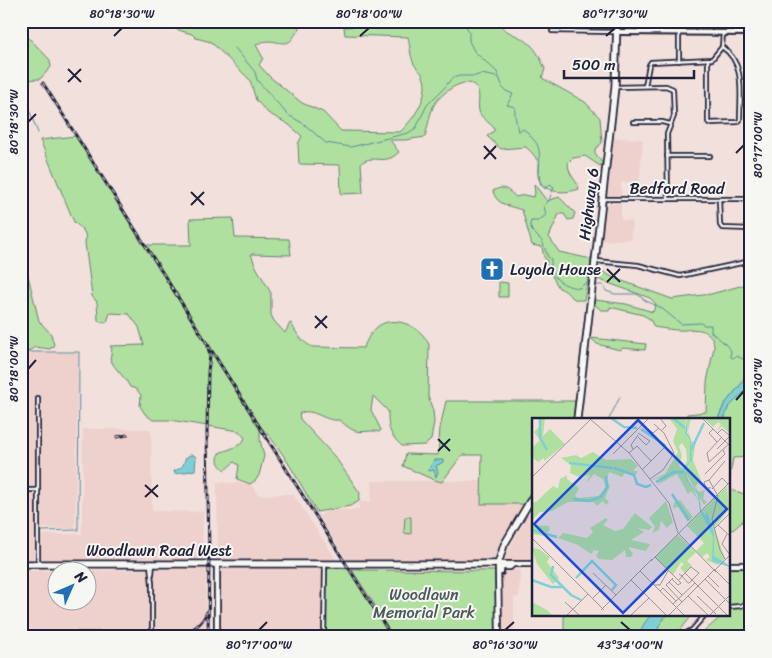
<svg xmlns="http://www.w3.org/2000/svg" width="772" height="658" font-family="Sriracha,sans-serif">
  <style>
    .built { fill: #eed0cd }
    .green { fill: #afe0a0; stroke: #68816e }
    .water { fill: #7fd0d6; stroke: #5a8a98 }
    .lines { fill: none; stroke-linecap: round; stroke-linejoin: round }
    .stream { stroke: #5a8a98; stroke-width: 1 }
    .minor-casing { stroke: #22223b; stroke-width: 6 }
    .tertiary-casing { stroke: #22223b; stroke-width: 8 }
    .secondary-casing { stroke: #22223b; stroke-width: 8 }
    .primary-casing { stroke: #22223b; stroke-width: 9 }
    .minor { stroke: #f6f6f2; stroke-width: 2.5 }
    .tertiary { stroke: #f6f6f2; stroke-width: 4 }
    .secondary { stroke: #f6f6f2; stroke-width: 4.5 }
    .primary { stroke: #f6f6f2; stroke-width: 5.5 }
    .rail-casing { stroke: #22223b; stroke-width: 3 }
    .rail { stroke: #f6f6f2; stroke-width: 1; stroke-dasharray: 4; stroke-linecap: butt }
    .ticks { fill: none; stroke: #22223b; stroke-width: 2 }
    .labels { text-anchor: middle; stroke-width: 4; stroke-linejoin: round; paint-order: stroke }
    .street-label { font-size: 16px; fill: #22223b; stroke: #f6f6f2 }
    .poi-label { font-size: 16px; fill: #22223b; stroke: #f6f6f2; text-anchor: start }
    .park-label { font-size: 16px; fill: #4c5b59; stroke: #f6f6f2 }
    .inset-river { fill: none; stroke: #7fd0d6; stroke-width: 2.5 }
    .inset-road { fill: none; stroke: #9e949c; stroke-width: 1 }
    .view { fill: #1d4ed8; fill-opacity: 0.15; stroke: #1d4ed8; stroke-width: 2.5 }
    .inset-edge { fill: none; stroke: #22223b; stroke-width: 2.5 }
    .neatline { fill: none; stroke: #22223b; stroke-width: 2 }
    .ticks-label { font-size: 12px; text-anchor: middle; fill: #22223b }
  </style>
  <rect width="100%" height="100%" fill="#f1e0dc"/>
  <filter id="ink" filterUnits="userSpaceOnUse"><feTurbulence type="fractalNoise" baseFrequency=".02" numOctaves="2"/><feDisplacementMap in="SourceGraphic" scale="10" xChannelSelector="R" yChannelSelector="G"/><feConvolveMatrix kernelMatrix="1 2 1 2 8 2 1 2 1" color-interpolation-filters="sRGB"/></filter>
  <g filter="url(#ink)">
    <g class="built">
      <path d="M 612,138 L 643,139 L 639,181 L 621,182 L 621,198 L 603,197 L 605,180 Z"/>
      <path d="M 621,203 L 621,220 L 632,221 L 631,239 L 600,241 L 603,204 Z"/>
      <path d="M 21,352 L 78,353 L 75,529 L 36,528 L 36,559 L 34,561 L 21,561 Z"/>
      <path d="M 83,429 L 151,429 L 152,511 L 203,512 L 202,560 L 82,559 L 82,561 L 44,561 L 41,559 L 41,535 L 82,534 Z"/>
      <path d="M 372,481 L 481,481 L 481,504 L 521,504 L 525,506 L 504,540 L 495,561 L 348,562 L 319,516 L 329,510 L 359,510 L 359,502 L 371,502 Z"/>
      <path d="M 217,482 L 250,484 L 258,495 L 293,494 L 337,561 L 218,559 Z"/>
      <path d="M 529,513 L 533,513 L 533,561 L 506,560 L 505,556 Z"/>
      <path d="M 21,568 L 30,568 L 31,571 L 57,571 L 58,600 L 88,600 L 88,571 L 206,569 L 205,637 L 21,637 Z"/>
      <path d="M 276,568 L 323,570 L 322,637 L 220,637 L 220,569 Z"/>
      <path d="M 520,569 L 519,597 L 514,597 L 514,637 L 502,637 L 503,571 Z"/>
    </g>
    <g class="green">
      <path d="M 168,21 L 298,21 L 299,30 C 295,33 293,40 289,42 C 280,46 270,36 256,45 L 263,58 L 259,65 L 270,77 L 302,103 L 323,112 L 341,131 L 400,132 C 413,120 431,95 423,76 C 422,72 416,68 414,64 C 410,56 410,45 408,37 L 345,35 L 344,27 L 389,25 L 385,21 L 501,21 L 502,27 C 508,33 516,35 523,39 C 535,46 540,57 545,69 L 542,78 L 585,102 L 600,118 L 602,143 L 595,149 L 595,153 L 603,164 L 600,166 L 585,156 L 573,158 L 568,163 C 569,178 577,179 579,189 C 565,194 542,194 538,176 C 537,171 539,165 537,160 C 535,155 530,151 526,147 L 501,149 L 487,136 L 494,131 L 494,128 C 490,123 483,119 480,114 C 476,105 482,95 476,87 C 465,74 438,95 433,107 C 429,116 428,127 425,137 L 405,140 L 390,140 L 399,152 C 384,167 375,153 361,163 L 363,193 L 341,194 L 340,165 L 299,164 L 298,144 L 302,136 L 288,124 L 268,113 L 256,100 L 250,80 L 211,42 L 196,38 L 192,34 L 175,29 Z"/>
      <path d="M 25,37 L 30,39 L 50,60 L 51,67 L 40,79 L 21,80 L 21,39 Z"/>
      <path d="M 76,136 L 143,245 L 191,245 L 190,219 L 233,218 L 235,238 L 289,239 L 291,255 L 251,254 L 255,265 L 271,293 L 271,315 L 274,321 L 285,333 L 290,323 L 292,324 C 295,333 304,344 313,347 L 363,348 C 367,341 369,334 376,328 C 392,313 422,326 429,345 L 428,396 L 433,411 L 434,422 L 431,440 L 425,445 L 402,446 C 389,434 388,429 388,411 L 373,396 L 371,410 L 381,430 L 379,432 C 371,429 361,434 353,430 C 348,428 344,423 339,420 C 324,422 312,406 299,414 L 300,419 L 335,457 L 360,493 L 359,501 L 350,506 L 317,512 C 301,486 283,449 262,428 L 260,429 L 260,440 L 264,456 L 259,475 L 256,480 L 250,484 L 237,479 L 239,465 L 234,462 L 225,470 C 218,465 217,461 219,453 L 233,448 L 242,443 L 245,438 L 239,431 L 170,420 L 153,420 L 145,414 L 140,406 L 141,395 L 136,389 L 130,387 C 125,376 115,370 110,359 L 112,349 L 110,346 L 144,345 L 139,327 L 129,314 L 110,313 L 107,322 L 100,322 L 98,320 L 97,302 L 92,296 L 85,243 C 88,232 81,228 74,222 L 40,140 Z"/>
      <path d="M 534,184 L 547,201 L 559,197 L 575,213 L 573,219 L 568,220 L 564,214 L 559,214 L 549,237 L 559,252 L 591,259 L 590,278 L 588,278 L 584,300 C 570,302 570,291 559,288 L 546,266 L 547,261 L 544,257 L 542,247 L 532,245 L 522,210 C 510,206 496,205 493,191 C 503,185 507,189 516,197 L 524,195 L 533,197 L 535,194 Z"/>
      <path d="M 21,247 L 39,321 L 51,334 L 54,345 L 50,349 L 35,347 L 21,356 L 21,322 L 24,321 L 21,314 Z"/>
      <path d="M 598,269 L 614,278 L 672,299 L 711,294 L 751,283 L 751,361 L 742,383 L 724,405 L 718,419 L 686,419 L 687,414 L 706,412 L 707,382 L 714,347 C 714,330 698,328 685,330 C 681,331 658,328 654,327 L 650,319 L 643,315 L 610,307 L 609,310 L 601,310 L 595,305 L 595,300 L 626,304 L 653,312 L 656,304 L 650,298 L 597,279 Z"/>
      <path d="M 499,282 L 508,283 L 508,297 L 499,297 Z"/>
      <path d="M 591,338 L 646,344 L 645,350 L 623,348 L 620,350 L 597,344 Z"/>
      <path d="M 751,371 L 751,457 L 733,458 L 728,487 L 728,419 L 724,419 L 728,408 L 746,390 Z"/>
      <path d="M 446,401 L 575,401 L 573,419 L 533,419 L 533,492 L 525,506 L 521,504 L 481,504 L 482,455 L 462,455 L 442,482 L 434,480 L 403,466 L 406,454 L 438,455 L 440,428 Z"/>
      <path d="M 728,489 L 751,496 L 751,513 L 747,517 L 745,516 L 742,522 L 733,530 L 728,528 Z"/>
      <path d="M 405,517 L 411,517 L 411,534 L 404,533 Z"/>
      <path d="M 329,568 L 349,569 L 379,618 L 382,616 L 352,570 L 494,571 L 495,572 L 496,637 L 326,637 L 326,572 Z"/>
      <path d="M 728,568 L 751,569 L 751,637 L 698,637 L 724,614 L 728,614 Z"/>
      <path d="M 564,614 L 693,614 L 675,637 L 564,637 Z"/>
    </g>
    <g class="water">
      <path d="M 751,361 L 751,371 L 746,390 L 728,408 L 724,419 L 718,419 L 724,405 L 742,383 Z"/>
      <path d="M 190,455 L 193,455 L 196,457 L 195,470 L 175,474 L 174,471 C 182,468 183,467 185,459 Z"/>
      <path d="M 434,460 L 443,460 L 443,462 L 436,466 L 438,472 L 436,477 L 434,470 L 428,471 Z"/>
      <path d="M 651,614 L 667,614 L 660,624 L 654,637 L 637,637 L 644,624 Z"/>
    </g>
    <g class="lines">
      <g class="stream">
        <path d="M 462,21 L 469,31 L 469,41 L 474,51 L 497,72 L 502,85"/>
        <path d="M 738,21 L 744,30"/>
        <path d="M 747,35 L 751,49"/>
        <path d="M 235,48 L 255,72 L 257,80 L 288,115"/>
        <path d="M 447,84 L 452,78 L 460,76 L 475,76 L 481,74 L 497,77"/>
        <path d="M 502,87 L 506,91 L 513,94 L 507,105 L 515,107 C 514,115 517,124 518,132 L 522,129 C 528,131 529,135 533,139 C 545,150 536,171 541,185 L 545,189 L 550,184 L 554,187 L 549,200 L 544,206 L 546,215 L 538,221 L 531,221 L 530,225 L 532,231 L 542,241 L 548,257 L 551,259 C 551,262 551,268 552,271 C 555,282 570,288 580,288 L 584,284 L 589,284"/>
        <path d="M 21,89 L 38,133"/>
        <path d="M 290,116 L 304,124 L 326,143 L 351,147 L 408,133 L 416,128 L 427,105 L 446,86"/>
        <path d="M 595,285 L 603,285 L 606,291 L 615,294 L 637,294 L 646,301 L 660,307 L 681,324 L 701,323 L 704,325 L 711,325 L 711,332 C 718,338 726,343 731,351 L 730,356 L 732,358 L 737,356 L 751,364"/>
        <path d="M 21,352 L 79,352 L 78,530 L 42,531"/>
        <path d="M 609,419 L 620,397"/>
      </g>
      <g class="minor-casing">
        <g id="minor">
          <path d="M 552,31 L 616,32"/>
          <path d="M 708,60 L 708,122 L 710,123 L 738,122 L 740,120 C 740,94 746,63 722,47"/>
          <path d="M 679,61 L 679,32"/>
          <path d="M 645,86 L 649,65 L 651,62 L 712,59 L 722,47 L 723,33"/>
          <path d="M 615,87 L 666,86 L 673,89 L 674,116 L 667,134 L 668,199"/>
          <path d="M 633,122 L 662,122 L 670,124"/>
          <path d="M 667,156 L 710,156"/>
          <path d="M 602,199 L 751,199"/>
          <path d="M 719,199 L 720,225 L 722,228 L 751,229"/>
          <path d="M 596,261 L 638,265 L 680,276 L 751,261"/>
          <path d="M 38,398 L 38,564"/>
          <path d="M 21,490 L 38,490"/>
          <path d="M 150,564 L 152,584 L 152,637"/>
          <path d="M 152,574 L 153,564"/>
          <path d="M 728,607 L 741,606 L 751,600"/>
          <path d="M 324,637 L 325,566"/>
          <path d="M 679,637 L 692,630 L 706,614"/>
        </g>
      </g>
      <g class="tertiary-casing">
        <path id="tertiary" d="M 617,32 L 751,33"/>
      </g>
      <g class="secondary-casing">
        <g id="secondary">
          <path d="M 217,564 L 217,637"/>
          <path d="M 728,565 L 751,565"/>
          <path d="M 501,572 L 501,567 L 510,567 L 512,565"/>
          <path d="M 499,637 L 498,564 L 533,564"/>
        </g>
      </g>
      <g class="primary-casing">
        <g id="primary">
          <path d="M 577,419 L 615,87 L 617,21"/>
          <path d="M 21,564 L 498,564 L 504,545 L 533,496"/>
        </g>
      </g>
      <use href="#minor" class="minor"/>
      <use href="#tertiary" class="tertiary"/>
      <use href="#secondary" class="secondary"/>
      <use href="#primary" class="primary"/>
      <g class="rail-casing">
        <g id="rail">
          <path d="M 43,83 L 392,637"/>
          <path d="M 117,437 L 127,435"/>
          <path d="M 21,633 L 181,633 C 193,631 202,624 207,612"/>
          <path d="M 208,637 L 209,555 L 207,433 L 208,371 L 210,356 L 208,347"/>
        </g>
      </g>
      <use href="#rail" class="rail"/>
    </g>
  </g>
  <path class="ticks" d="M 114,36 L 122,28M 360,36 L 369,28M 606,36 L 615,28M 68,69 L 81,82M 68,82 L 81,69M 28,122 L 36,114M 484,146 L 496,159M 736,153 L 744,145M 484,159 L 496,146M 191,192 L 204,205M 191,205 L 204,192M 607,269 L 620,282M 607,282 L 620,269M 315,316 L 327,328M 315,328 L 327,316M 28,369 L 36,360M 736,400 L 744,391M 438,439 L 450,451M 438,451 L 450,439M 145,485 L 158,497M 145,497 L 158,485M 621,622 L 630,630M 259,630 L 267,622M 505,630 L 514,622"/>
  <defs>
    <g id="church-square" transform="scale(1.25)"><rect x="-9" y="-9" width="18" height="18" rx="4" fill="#1f6fb2" stroke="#f6f6f2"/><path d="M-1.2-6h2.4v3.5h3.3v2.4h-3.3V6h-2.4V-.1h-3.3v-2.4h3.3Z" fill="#fff"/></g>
  </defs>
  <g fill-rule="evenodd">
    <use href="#church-square" x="492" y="269"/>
  </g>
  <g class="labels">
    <g class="street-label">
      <text x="677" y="194">Bedford Road</text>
      <text transform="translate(588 204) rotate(-83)" y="6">Highway 6</text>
      <text x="159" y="556">Woodlawn Road West</text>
    </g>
    <g class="poi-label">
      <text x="510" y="275">Loyola House</text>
    </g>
    <g class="park-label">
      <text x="424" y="600">Woodlawn<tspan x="424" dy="18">Memorial Park</tspan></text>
    </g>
  </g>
  <g transform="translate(532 418)">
    <rect width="198" height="198" fill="#f1e0dc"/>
    <path d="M 6,0 L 13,0 L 11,18 L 18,11 L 33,26 L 12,43 L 12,40 L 6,44 L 0,39 L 0,30 L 8,22 L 2,14 L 8,8 ZM 137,0 L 154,0 L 153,15 L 158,22 L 155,12 L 155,0 L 159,0 L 156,13 L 160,24 L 164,22 L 161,42 L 169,62 L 163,69 L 167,74 L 173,72 L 171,81 L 175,84 L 172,87 L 153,54 L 159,44 L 158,22 L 158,44 L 152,53 L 167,83 L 159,73 L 156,76 L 145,56 L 125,67 L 132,59 L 119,62 L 133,56 L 146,34 L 141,23 L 145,11 ZM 150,25 L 154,31 L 155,42 L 151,51 L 147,48 L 150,38 L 147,28 ZM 172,0 L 197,0 L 197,15 L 190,8 L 184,14 L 189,6 L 186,4 L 181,9 ZM 61,34 L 74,42 L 99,41 L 106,48 L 101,52 L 106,54 L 102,58 L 93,55 L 90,59 L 77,54 L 75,62 L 78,68 L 73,80 L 77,84 L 74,87 L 71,83 L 65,88 L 61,84 L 36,84 L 20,93 L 8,94 L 0,102 L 0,84 L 4,84 L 21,68 L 26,71 L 28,61 L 35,57 L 35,61 L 47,70 L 43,78 L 46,80 L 66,78 L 74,70 L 71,61 L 62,56 L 54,65 L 58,57 L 47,59 L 38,55 L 39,47 L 29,40 L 44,37 L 49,40 ZM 195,68 L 197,91 L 183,109 L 181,106 L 193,141 L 186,147 L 174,142 L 178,139 L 175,135 L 170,139 L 164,133 L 172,125 L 155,108 ZM 148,82 L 161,99 L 156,104 L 146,89 L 141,90 L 142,84 ZM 134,83 L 141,104 L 135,110 L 129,103 L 127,112 L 120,115 L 123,109 L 117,100 ZM 103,95 L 120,109 L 117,112 L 106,110 L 112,114 L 99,122 L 118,126 L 114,133 L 96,129 L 101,136 L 99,139 L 94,139 L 93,132 L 80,142 L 67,141 L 64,138 L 67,133 L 62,132 L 59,136 L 46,127 L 26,120 L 31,115 L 55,120 L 61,114 L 58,110 L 74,100 L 76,102 L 71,107 L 83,113 L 91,111 ZM 0,107 L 17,108 L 18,112 L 12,118 L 0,116 ZM 146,117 L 164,134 L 155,143 L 160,148 L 153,155 L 148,150 L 152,146 L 149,144 L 141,157 L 123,139 ZM 0,130 L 7,131 L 18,139 L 15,144 L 27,160 L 21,166 L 5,146 ZM 0,184 L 15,192 L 20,197 L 0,197 Z" fill="#afe0a0" fill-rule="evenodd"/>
    <path d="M 155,0 L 155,15 L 158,20 L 159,25 L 160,42 L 153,52 L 156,63 L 167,77 L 169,91 L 173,98 L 175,94 L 182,114 L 182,138 L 197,147 L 197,149 L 180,143 L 181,119 L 168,93 L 166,77 L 155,63 L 152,51 L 158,43 L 158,22 L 153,15 Z" fill="#7fd0d6"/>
    <path class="inset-river" d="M 8,0 L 8,20 L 15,32M 79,0 L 92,9 L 105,10M 141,0 L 153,10M 109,11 L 134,28M 159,32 L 172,5M 37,45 L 81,50M 82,50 L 102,57 L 105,66 L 114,69 L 119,67M 124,64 L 142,54 L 152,54M 140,76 L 157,102M 41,81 L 57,83M 57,83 L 69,79 L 75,69 L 74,58M 0,112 L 25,119M 21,148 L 19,157 L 39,177 L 49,182M 44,160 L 60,143 L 84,167 L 80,172M 0,162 L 19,169 L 30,169"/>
    <path class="inset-road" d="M 57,0 L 97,35 L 137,85 L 146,115 L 184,154M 128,0 L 134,8 L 129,13M 170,0 L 198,28M 110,7 L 121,15 L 127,10M 181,11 L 177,15 L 185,24M 106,19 L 114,27 L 118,23 L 106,15M 190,19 L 175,35 L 177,44 L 198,25M 101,31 L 99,27 L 106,17M 185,31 L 198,18 L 190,11 L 185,16M 97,35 L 105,28 L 119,43M 81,36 L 117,0M 193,43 L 177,62 L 186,78 L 180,101 L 188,132 L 193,141M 110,52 L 133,29M 173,56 L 193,36 L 191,32M 0,59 L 59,1M 118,61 L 131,52 L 142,35 L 132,15 L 122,6M 177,62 L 172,64 L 174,70 L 179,70M 180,71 L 190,60 L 196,66M 186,107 L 198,118M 182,111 L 198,95M 195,116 L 190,126 L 198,137M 0,120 L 72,192M 123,139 L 149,165 L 146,167 L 140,161M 119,143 L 198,64M 183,152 L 198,167M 108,153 L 152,197M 182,153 L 198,137M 61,155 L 84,177M 153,155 L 195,197M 176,158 L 187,169M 141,160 L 134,167 L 150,184M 173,161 L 198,186M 99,162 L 134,197M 147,162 L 150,158 L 159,149 L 167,155 L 157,165 L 156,165 L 150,158 L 147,156M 137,164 L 150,177M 122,167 L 128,167 L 136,153M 128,173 L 131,170 L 144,183M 156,178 L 176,197M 165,178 L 184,196M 61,180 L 74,167M 33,184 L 47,197M 141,186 L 163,165M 69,192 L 120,141M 35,197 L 56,176M 99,197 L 117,180M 137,197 L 183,151M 178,197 L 198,177"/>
    <path class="view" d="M 106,2 L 195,91 L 91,195 L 2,106 Z"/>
    <rect width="198" height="198" class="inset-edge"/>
  </g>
  <rect width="772" height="658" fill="none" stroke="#f6f6f2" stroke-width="55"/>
  <g transform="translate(72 586) rotate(45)"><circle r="24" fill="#f6f6f2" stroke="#a1a1a9"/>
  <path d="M0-4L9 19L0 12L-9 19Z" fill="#1f6fb2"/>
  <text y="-8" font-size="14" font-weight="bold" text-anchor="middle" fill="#22223b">N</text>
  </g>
  <path d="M564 70v8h130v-8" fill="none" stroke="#22223b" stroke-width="2.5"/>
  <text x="572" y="70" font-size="15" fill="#22223b" stroke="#f6f6f2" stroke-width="4" paint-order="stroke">500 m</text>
  <rect x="28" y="28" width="716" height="602" class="neatline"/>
  <g class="ticks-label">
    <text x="122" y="18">80°18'30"W</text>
    <text x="369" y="18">80°18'00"W</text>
    <text x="615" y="18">80°17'30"W</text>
    <text transform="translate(14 122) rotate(-90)" y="4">80°18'30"W</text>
    <text transform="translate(758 145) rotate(-90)" y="4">80°17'00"W</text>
    <text transform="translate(14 369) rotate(-90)" y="4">80°18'00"W</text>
    <text transform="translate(758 391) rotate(-90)" y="4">80°16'30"W</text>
    <text x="259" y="649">80°17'00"W</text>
    <text x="505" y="649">80°16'30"W</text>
    <text x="630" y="649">43°34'00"N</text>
  </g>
</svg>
